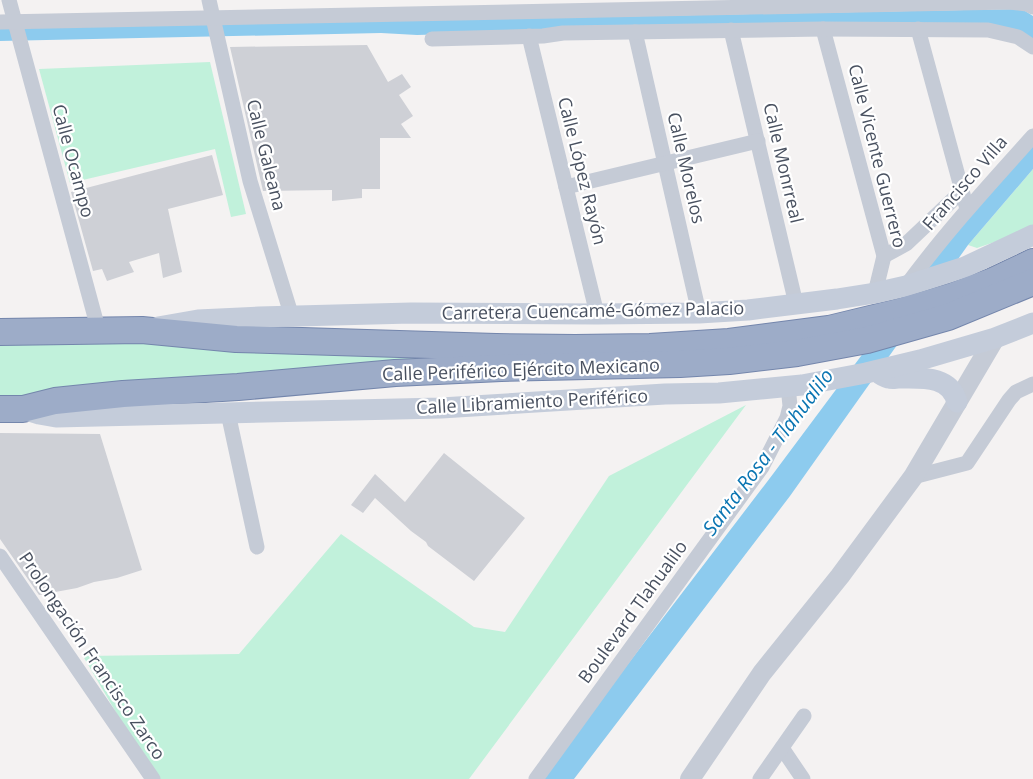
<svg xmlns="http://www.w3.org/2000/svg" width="1033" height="779" font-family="'Open Sans',sans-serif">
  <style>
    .green { fill: #c1f1db }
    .water { fill: #8dcbee }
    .building { fill: #ced0d6 }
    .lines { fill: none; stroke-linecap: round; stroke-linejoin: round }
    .trunk-casing { stroke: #7486ac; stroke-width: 28 }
    .minor { stroke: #c5cbd6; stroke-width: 15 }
    .tertiary { stroke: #c5cbd6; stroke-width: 20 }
    .secondary { stroke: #c4ccda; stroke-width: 21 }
    .trunk { stroke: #9dacc8; stroke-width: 26 }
    .labels { text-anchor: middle; stroke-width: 4.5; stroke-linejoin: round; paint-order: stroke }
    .street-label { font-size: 18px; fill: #495160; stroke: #fff }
    .water-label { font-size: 20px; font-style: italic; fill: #0a75b2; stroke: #fff }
  </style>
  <rect width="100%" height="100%" fill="#f4f2f2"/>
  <g class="green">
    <path d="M 210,62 L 246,214 L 231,217 L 215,149 L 70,183 L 39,69 Z"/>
    <path d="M 1033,169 L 1033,227 L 1024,232 L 977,248 L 968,245 Z"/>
    <path d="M 0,335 L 513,360 L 0,399 Z"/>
    <path d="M 746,405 L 469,779 L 155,779 L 83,656 L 239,654 L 341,534 L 474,627 L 505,632 L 609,476 Z"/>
  </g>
  <g class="water">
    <path d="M 1022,9 L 1033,16 L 1033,43 L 1017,31 L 518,32 L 417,35 L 381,33 L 0,41 L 0,28 Z"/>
    <path d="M 1033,142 L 1033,169 L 968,245 L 790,496 L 574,779 L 540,779 L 773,474 L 961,222 Z"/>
  </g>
  <g class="building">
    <path d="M 367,45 L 388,82 L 402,74 L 411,87 L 399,95 L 413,116 L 401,124 L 411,138 L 380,138 L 380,189 L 362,189 L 362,198 L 332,201 L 332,190 L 263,191 L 230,47 Z"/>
    <path d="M 212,155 L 223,195 L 168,209 L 182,272 L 163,278 L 159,253 L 129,262 L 134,272 L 107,281 L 102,269 L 93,271 L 71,192 Z"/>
    <path d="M 0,433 L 100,434 L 142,570 L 117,578 L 94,582 L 77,588 L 39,595 L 0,539 Z"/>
    <path d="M 444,453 L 525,518 L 474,581 L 428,546 L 426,542 L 411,531 L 375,498 L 363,513 L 351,505 L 375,474 L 405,502 Z"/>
  </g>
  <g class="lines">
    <g class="trunk-casing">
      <g id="trunk">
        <path d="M 0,332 L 142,330 L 236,339 L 496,347 L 575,348 L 650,347 L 729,342 L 829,329 L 899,312 L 953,296 L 993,281 L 1033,262"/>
        <path d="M 0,409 L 23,409 L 55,401 L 123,394 L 238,387 L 395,373 L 501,368 L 680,364 L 729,361 L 797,353 L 867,340 L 948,317 L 1033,282"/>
      </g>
    </g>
    <g class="minor">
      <path d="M 9,0 L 99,332"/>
      <path d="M 209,0 L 250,181 L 292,317"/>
      <path d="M 0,22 L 1009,2 L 1027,4 L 1033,7"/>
      <path d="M 823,29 L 884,256 L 875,293"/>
      <path d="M 918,29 L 967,209"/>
      <path d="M 731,30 L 796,304"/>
      <path d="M 635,32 L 699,313"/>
      <path d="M 529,36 L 597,314"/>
      <path d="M 432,39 L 543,36 L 563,33 L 823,29 L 988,30 L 1018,37 L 1033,47"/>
      <path d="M 566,187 L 758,141"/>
      <path d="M 884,256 L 906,244 L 962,191"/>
      <path d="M 906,286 C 945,233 989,185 1033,136"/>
      <path d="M 228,413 L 257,547"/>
      <path d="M 913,477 L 967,463 L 1009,400 L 1016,392 L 1033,384"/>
      <path d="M 0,556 L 153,779"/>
      <path d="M 782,748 L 803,779"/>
      <path d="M 536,779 L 762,467 L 787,418 L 790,406 L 788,386"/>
      <path d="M 760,779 L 804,716"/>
    </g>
    <path class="tertiary" d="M 690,779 L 762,673 L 840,576 L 913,477 L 995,338"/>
    <g class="secondary">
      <path d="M 158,327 L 198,320 L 259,317 L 411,313 L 597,314 L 699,313 L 748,310 L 837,299 L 875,293 L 906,286 L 965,267 L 1033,235"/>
      <path d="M 880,374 C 883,376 886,378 889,378 C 892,379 896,378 899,378 C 922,378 950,375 957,402"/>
      <path d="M 23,409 L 39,414 L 56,417 L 441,408 L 665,394 L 719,393 L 802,385 L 866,373 L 920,360 L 995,338 L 1033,323"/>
    </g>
    <use href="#trunk" class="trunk"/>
  </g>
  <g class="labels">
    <g class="street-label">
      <text transform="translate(266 155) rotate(76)" y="6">Calle Galeana</text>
      <text transform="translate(877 156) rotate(76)" y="6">Calle Vicente Guerrero</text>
      <text transform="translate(73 161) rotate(75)" y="6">Calle Ocampo</text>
      <text transform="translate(783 163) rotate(77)" y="6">Calle Monrreal</text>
      <text transform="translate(686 168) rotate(77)" y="6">Calle Morelos</text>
      <text transform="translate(582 171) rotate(76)" y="6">Calle López Rayón</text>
      <text transform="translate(965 183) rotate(-49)" y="6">Francisco Villa</text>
      <text transform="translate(593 311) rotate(-1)" y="6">Carretera Cuencamé-Gómez Palacio</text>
      <text transform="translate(521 370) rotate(-2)" y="6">Calle Periférico Ejército Mexicano</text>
      <text transform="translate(532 402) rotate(-3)" y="6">Calle Libramiento Periférico</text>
      <text transform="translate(633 612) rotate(-54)" y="6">Boulevard Tlahualilo</text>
      <text transform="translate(92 656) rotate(56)" y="6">Prolongación Francisco Zarco</text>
    </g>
    <g class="water-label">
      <text transform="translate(768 452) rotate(-53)" y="7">Santa Rosa - Tlahualilo</text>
    </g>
  </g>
</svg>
